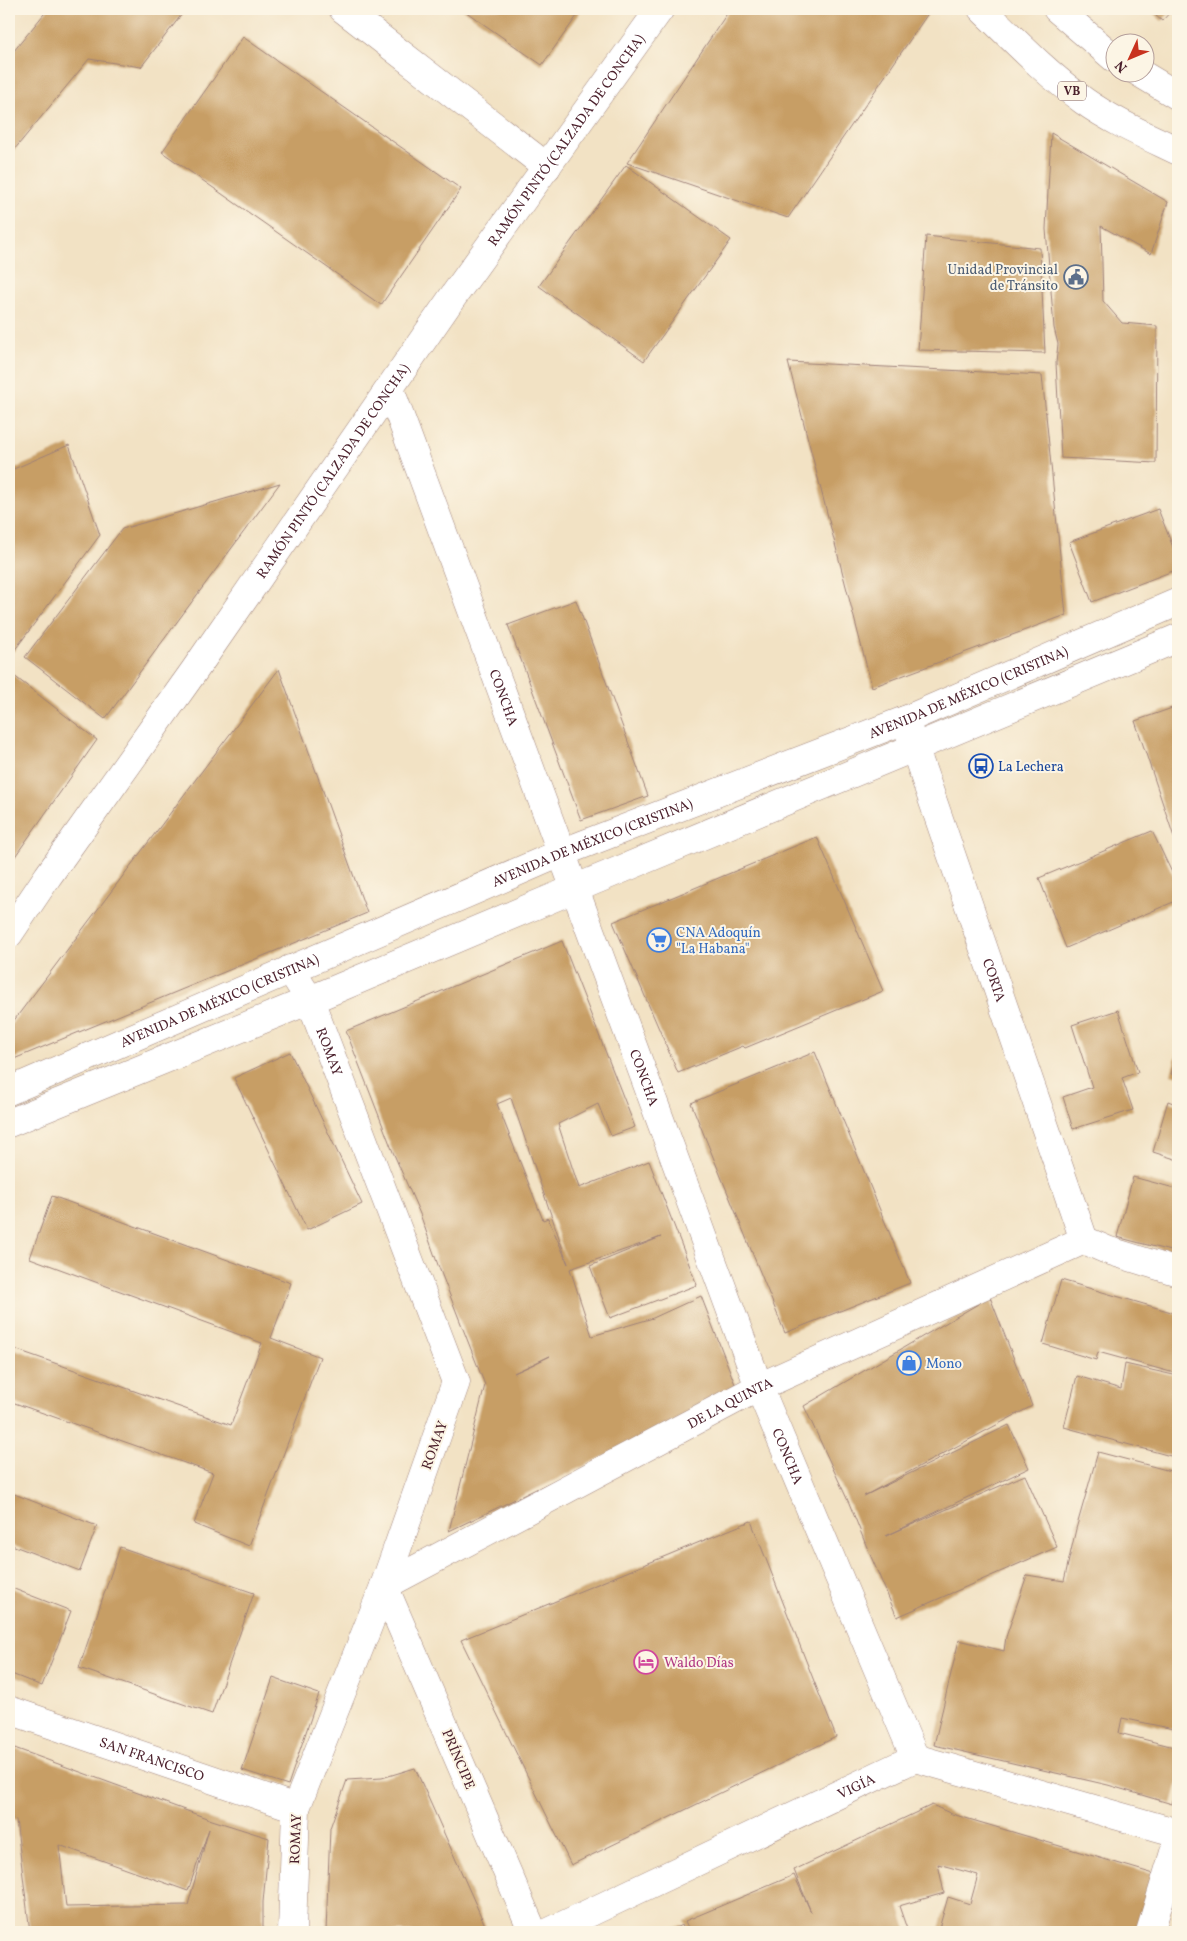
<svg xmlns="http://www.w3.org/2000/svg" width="1187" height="1941" font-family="Vollkorn,serif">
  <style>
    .building { fill: #c79e65; fill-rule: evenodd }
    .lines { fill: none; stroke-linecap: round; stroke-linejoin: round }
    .street-casing { stroke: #9e8078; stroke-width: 29 }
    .secondary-casing { stroke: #9e8078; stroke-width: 29 }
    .primary-casing { stroke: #9e8078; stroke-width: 29 }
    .street { stroke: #fff; stroke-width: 28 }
    .secondary { stroke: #fff; stroke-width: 28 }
    .primary { stroke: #fff; stroke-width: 28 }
    .labels { text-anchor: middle; stroke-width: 4; stroke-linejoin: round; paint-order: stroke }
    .shield { fill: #fcf5e5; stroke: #7f5f63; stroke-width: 1 }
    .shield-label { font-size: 12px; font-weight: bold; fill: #4a1f2b }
    .street-label { font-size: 14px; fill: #4a1f2b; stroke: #fcf5e5 }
    .service-label { font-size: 14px; fill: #4e5e75; stroke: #fcf5e5; text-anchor: end }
    .transit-label { font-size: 14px; fill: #164399; stroke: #fcf5e5; text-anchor: start }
    .shop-label { font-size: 14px; fill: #366cbe; stroke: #fcf5e5; text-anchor: start }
    .hotel-label { font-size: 14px; fill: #b23c85; stroke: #fcf5e5; text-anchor: start }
  </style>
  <rect width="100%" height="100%" fill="#fcf5e5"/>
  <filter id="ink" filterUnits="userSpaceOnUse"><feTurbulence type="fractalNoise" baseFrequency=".02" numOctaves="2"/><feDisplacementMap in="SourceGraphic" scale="10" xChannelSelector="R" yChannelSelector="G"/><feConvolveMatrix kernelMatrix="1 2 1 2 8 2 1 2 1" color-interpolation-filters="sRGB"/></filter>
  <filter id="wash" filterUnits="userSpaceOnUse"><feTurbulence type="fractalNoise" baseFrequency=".0096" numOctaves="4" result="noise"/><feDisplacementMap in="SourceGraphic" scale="20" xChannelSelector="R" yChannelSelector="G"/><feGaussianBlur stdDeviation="1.12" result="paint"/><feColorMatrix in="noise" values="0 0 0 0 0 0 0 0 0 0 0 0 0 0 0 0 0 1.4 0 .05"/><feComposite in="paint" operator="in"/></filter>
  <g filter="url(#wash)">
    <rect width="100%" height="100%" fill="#f2e2c4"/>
    <g id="blocks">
      <g class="building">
        <path d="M 48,9 L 186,9 L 141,67 L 89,59 L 9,156 L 9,57 Z"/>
        <path d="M 462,9 L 582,9 L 542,65 Z"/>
        <path d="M 730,9 L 931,9 L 788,218 L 627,163 Z"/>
        <path d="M 1148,9 L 1173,9 L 1162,21 Z"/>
        <path d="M 243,37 L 461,189 L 381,305 L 162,152 Z"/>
        <path d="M 1051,133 L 1168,202 L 1151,254 L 1101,226 L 1103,301 L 1122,323 L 1157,326 L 1156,463 L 1061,458 L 1056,363 L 1058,344 L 1054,328 L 1046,229 Z"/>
        <path d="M 626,165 L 731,240 L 644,361 L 539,286 Z"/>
        <path d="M 926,236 L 1040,248 L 1045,353 L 918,350 Z"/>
        <path d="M 788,362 L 1042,375 L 1066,615 L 872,687 Z"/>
        <path d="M 69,445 L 100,535 L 14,651 L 9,653 L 9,471 Z"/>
        <path d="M 280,483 L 105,719 L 25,657 L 122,529 Z"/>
        <path d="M 1158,509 L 1178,560 L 1178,569 L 1092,602 L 1069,542 Z"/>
        <path d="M 576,600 L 648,796 L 581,820 L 508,625 Z"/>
        <path d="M 279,669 L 367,913 L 9,1061 L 9,1027 Z"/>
        <path d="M 9,672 L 97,740 L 9,865 Z"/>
        <path d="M 1178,706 L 1178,846 L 1177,846 L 1135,721 Z"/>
        <path d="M 1152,831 L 1178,885 L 1178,900 L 1066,948 L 1039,878 Z"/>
        <path d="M 817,837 L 883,991 L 745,1048 L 743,1046 L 678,1073 L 613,922 Z"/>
        <path d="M 562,941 L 635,1127 L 611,1136 L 598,1104 L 558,1124 L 579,1188 L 649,1161 L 697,1285 L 610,1318 L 590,1266 L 661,1237 L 570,1269 L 592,1336 L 653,1318 L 701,1296 L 738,1392 L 449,1531 L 485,1385 L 438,1265 L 420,1214 L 393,1152 L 346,1031 ZM 511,1098 L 568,1264 L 548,1218 L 543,1220 L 497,1104 ZM 550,1356 L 530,1366 L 514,1373 Z"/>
        <path d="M 1118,1010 L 1138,1072 L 1122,1078 L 1133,1110 L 1073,1129 L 1063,1097 L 1092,1087 L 1072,1025 Z"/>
        <path d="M 1178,1050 L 1178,1076 L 1171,1074 Z"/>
        <path d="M 290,1052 L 362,1204 L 307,1230 L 234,1078 Z"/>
        <path d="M 815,1052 L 910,1283 L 785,1333 L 691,1103 Z"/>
        <path d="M 1168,1101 L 1178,1105 L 1178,1160 L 1153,1152 Z"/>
        <path d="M 1133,1177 L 1178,1189 L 1178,1253 L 1117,1237 Z"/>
        <path d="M 52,1196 L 291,1283 L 271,1338 L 320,1357 L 249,1546 L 194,1524 L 213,1473 L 9,1401 L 9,1347 L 231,1425 L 262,1343 L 30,1258 Z"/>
        <path d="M 1061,1280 L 1178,1314 L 1178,1374 L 1098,1352 L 1096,1360 L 1043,1344 Z"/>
        <path d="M 990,1297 L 1032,1406 L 864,1496 L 1009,1425 L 1029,1468 L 886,1536 L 1025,1475 L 1057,1547 L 897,1617 L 866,1545 L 849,1503 L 804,1406 Z"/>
        <path d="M 1125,1364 L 1178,1376 L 1178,1458 L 1064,1427 L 1077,1376 L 1121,1389 Z"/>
        <path d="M 1098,1452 L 1178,1473 L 1178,1730 L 1122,1718 L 1119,1733 L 1178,1748 L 1178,1782 L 1172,1804 L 1108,1785 L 934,1745 L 959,1640 L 1004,1651 L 1006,1637 L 1027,1575 L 1064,1581 L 1076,1529 Z"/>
        <path d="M 9,1492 L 97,1526 L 80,1571 L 9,1544 Z"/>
        <path d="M 751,1521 L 836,1737 L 571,1865 L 461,1640 Z"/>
        <path d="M 120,1547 L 254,1593 L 212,1714 L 79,1668 Z"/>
        <path d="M 9,1587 L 71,1611 L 42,1686 L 9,1673 Z"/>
        <path d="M 273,1678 L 319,1694 L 288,1785 L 242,1770 Z"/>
        <path d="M 9,1746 L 212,1820 L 269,1838 L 263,1902 L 263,1932 L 30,1932 L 16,1820 L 9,1818 ZM 209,1829 L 188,1905 L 66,1907 L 59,1845 L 188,1891 Z"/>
        <path d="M 415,1768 L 488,1932 L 326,1932 L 330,1828 L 347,1780 L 382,1778 Z"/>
        <path d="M 932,1805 L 952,1814 L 1154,1874 L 1137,1932 L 938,1932 L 948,1897 L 970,1904 L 978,1875 L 938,1864 L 944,1893 L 899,1906 L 908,1932 L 848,1932 L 831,1928 L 843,1932 L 690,1932 L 685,1921 L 794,1875 L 811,1912 L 794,1870 Z"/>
        <path d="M 682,1925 L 685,1932 L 665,1932 Z"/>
      </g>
    </g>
  </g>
  <g filter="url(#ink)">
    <use href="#blocks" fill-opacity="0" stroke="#9e8078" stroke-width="1"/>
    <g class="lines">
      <g class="street-casing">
        <g id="street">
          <path id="s1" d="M 390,389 L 759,1387 L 915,1758"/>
          <path id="s2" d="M 905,720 L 1084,1240"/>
          <path id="s3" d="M 290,969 L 310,1000 L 456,1382 L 384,1586 L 296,1808 L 292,1932"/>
          <path d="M 1084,1240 L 1107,1250 L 1178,1272"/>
          <path id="s4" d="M 9,1710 L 296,1808"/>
          <path id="s5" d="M 533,1932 L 384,1586 L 759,1387 L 1084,1240"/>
          <path id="s6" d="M 549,1932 L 915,1758 L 1178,1833"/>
          <path d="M 1150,1932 L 1178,1839"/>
        </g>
      </g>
      <g class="secondary-casing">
        <g id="secondary">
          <path d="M 343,9 L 547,167"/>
          <path id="s7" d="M 9,934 L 48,876 L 194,671 L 452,298 L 660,9"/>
        </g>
      </g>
      <g class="primary-casing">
        <g id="primary">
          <path d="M 982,9 C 1015,41 1047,74 1084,101 C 1112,121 1147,136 1178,151"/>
          <path d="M 1057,9 L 1114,58"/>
          <path d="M 1138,72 L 1178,96"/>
          <path id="s8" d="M 9,1091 L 561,853 L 905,720 L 1178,602"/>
          <path d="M 9,1123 L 310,1000 L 574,889 L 1178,638"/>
        </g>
      </g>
      <use href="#street" class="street"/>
      <use href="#secondary" class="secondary"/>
      <use href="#primary" class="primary"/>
    </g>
  </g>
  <defs>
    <g id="civic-ring" transform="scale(1.25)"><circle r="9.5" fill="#fcf5e5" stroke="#5c6f8a" stroke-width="1.5"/><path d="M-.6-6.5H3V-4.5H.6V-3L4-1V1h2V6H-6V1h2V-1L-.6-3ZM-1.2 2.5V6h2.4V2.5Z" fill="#5c6f8a"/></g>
    <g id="bus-ring" transform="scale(1.25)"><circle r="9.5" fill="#fcf5e5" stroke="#1a4fb4" stroke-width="1.5"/><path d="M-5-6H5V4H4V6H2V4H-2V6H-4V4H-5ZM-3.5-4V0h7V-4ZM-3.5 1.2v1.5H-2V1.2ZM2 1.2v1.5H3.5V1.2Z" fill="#1a4fb4"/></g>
    <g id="supermarket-ring" transform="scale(1.25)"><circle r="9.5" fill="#fcf5e5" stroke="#3f7fe0" stroke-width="1.5"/><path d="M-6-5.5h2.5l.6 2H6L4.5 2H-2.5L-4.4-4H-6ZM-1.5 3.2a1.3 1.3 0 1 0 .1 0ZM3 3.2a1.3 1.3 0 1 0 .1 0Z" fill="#3f7fe0"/></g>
    <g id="shop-ring" transform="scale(1.25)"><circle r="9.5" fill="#fcf5e5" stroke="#3f7fe0" stroke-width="1.5"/><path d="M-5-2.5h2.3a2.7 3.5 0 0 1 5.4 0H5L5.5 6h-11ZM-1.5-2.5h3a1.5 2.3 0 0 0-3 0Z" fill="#3f7fe0"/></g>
    <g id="hotel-ring" transform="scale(1.25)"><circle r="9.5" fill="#fcf5e5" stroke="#d1479c" stroke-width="1.5"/><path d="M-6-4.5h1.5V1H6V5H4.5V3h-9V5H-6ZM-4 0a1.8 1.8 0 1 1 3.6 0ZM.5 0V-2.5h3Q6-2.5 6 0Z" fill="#d1479c"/></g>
  </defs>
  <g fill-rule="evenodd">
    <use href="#civic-ring" x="1076" y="277"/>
    <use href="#bus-ring" x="981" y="766"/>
    <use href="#supermarket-ring" x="659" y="940"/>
    <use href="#shop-ring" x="909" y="1363"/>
    <use href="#hotel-ring" x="646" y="1662"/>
  </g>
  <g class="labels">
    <rect class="shield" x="1058" y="81.5" width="28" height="19" rx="4"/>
    <g class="shield-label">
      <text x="1072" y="95">VB</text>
    </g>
    <g class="street-label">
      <text dy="5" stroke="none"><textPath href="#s7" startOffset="970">RAMÓN PINTÓ (CALZADA DE CONCHA)</textPath></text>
      <text dy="5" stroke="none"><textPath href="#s7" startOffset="565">RAMÓN PINTÓ (CALZADA DE CONCHA)</textPath></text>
      <text dy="5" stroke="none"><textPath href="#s8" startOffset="1039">AVENIDA DE MÉXICO (CRISTINA)</textPath></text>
      <text dy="5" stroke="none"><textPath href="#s1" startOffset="329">CONCHA</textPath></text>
      <text dy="5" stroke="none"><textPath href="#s8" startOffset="634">AVENIDA DE MÉXICO (CRISTINA)</textPath></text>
      <text dy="5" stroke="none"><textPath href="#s2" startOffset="275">CORTA</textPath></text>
      <text dy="5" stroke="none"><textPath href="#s8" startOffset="229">AVENIDA DE MÉXICO (CRISTINA)</textPath></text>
      <text dy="5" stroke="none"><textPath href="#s3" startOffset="92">ROMAY</textPath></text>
      <text dy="5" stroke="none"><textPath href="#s1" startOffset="734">CONCHA</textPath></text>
      <text dy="5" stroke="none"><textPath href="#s5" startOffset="768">DE LA QUINTA</textPath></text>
      <text transform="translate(434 1445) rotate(-70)" y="5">ROMAY</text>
      <text dy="5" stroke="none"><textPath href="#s1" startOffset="1139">CONCHA</textPath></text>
      <text dy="5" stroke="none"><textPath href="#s4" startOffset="151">SAN FRANCISCO</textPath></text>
      <text transform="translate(459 1759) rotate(67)" y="5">PRÍNCIPE</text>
      <text dy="5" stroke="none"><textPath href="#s6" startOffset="340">VIGÍA</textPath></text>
      <text transform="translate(295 1839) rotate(-88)" y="5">ROMAY</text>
    </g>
    <g class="service-label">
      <text x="1058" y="274">Unidad Provincial<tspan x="1058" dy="16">de Tránsito</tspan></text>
    </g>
    <g class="transit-label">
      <text x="998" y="771">La Lechera</text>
    </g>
    <g class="shop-label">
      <text x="676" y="937">CNA Adoquín<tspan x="676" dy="16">"La Habana"</tspan></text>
      <text x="926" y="1368">Mono</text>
    </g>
    <g class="hotel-label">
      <text x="664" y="1667">Waldo Días</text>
    </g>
  </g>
  <rect width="1187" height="1941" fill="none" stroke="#fcf5e5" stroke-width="30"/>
  <g transform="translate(1130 58) rotate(226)"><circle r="24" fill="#fcf5e5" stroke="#b59f9b"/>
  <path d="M0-4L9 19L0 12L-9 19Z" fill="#c8321e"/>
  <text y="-8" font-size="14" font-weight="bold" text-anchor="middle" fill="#4a1f2b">N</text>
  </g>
</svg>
